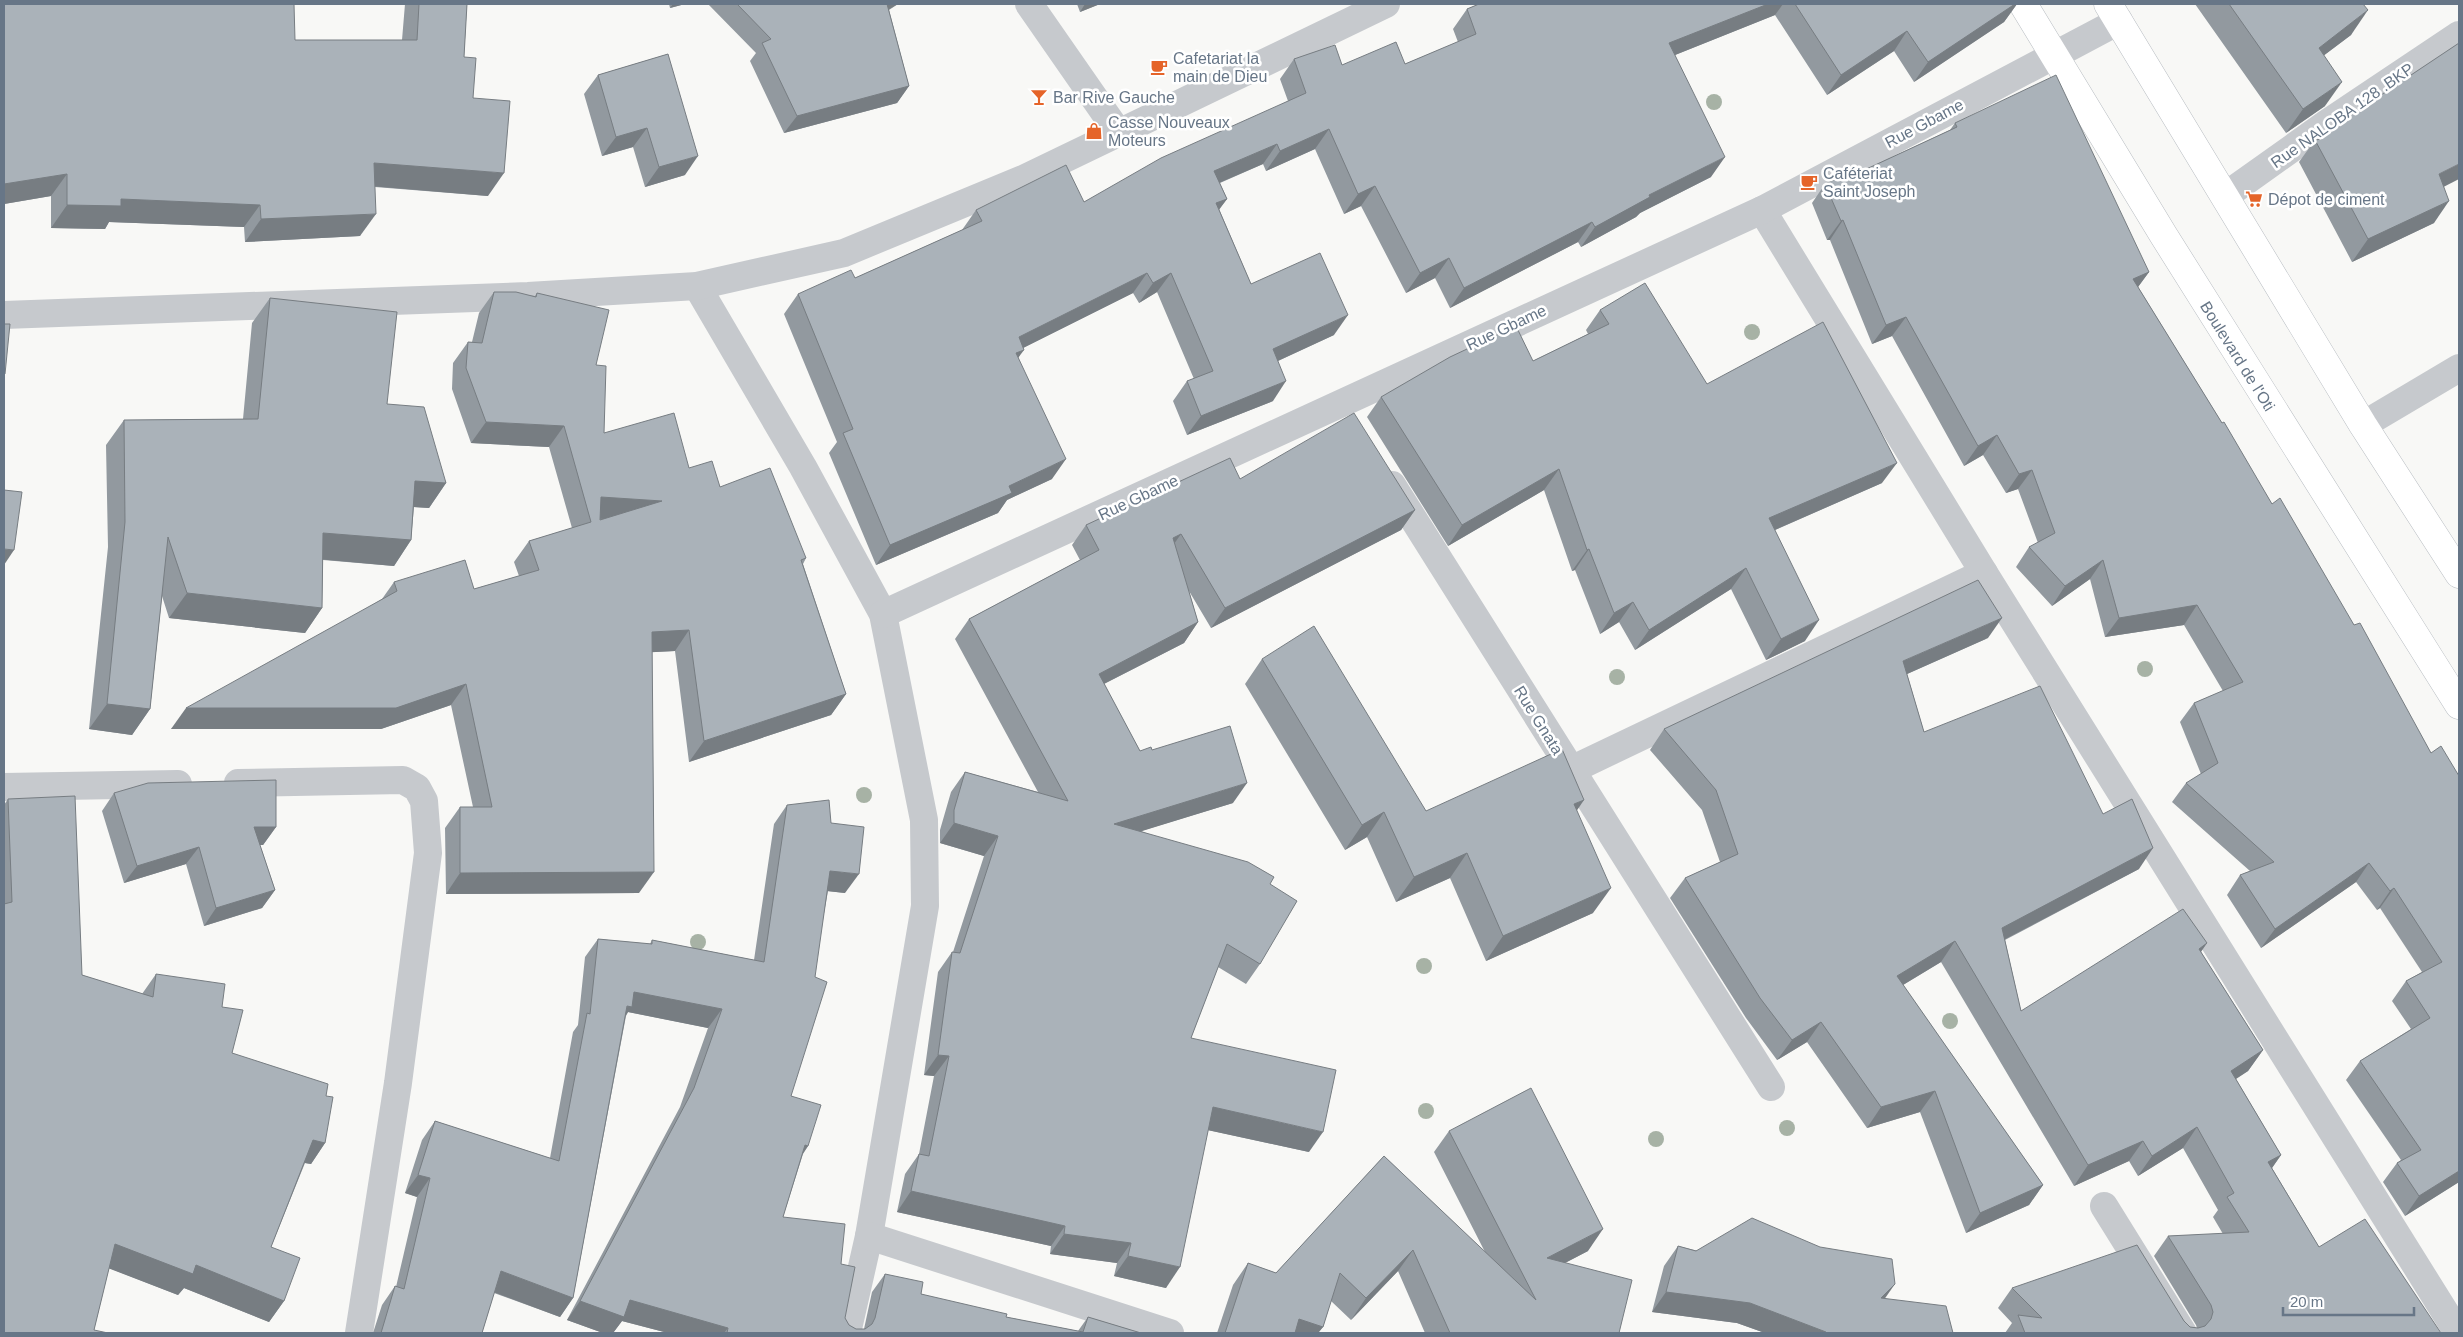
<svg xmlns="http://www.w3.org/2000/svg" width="2463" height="1337" font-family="Helvetica,sans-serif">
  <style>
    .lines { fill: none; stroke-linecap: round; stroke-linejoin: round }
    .secondary-casing { stroke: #b8bdc2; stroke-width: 29 }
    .street { stroke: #c6c9cd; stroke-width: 28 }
    .secondary { stroke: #fff; stroke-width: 28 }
    .tree { fill: #a7b2a5 }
    .wall { fill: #92999f }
    .shaded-wall { fill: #777d82 }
    .building { fill: #aab2b9; stroke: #777d82; fill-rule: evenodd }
    .labels { text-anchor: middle; stroke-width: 5; stroke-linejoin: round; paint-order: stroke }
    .poi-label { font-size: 16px; fill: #677687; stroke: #fff; text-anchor: start }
    .street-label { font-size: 16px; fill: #677687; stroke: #fff }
  </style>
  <rect width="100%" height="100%" fill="#f8f8f6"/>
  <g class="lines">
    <g class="secondary-casing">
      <g id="secondary">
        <path d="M 2023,4 L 2164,236 L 2459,705"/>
        <path d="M 2108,4 L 2363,425 L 2459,574"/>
      </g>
    </g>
    <g class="street">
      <path d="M 1029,4 L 1118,132"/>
      <path d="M 2225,196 L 2326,124 L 2459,35"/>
      <path d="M 1762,210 L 1984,573 L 2458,1333"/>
      <path d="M 697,286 L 803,467 L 883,614 L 924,820 L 925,906 L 869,1236 L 847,1333"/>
      <path d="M 4,315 L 528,296 L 697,286 L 844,253 L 1023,179 L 1386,4"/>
      <path d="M 2363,425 L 2459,368"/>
      <path d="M 1392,485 L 1771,1087"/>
      <path d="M 883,614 L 1762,210 L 2119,21"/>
      <path d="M 1571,770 L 1984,573"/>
      <path d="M 238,783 L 403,780 L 417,788 L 424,801 L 428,853 L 398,1083 L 359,1333"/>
      <path d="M 4,787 L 178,784"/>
      <path d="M 2104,1206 L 2183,1333"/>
      <path d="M 869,1236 L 1170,1333"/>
    </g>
    <use href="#secondary" class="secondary"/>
  </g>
  <g class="tree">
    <circle cx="1714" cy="102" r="8"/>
    <circle cx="1752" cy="332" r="8"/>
    <circle cx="2145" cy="669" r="8"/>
    <circle cx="1617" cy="677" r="8"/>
    <circle cx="864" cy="795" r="8"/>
    <circle cx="698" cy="942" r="8"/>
    <circle cx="1424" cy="966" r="8"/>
    <circle cx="1950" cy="1021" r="8"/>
    <circle cx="1426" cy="1111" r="8"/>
    <circle cx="1787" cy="1128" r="8"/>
    <circle cx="1656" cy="1139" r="8"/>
  </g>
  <g class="wall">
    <path d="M 4,4 L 295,40 L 402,40 L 405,4 L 467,4 L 464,57 L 473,98 L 488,196 L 375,187 L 360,236 L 245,242 L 244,227 L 109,222 L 105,229 L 51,228 L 51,196 L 4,204 Z"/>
    <path d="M 669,4 L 685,4 L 670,8 Z"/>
    <path d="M 708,4 L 898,4 L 889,10 L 909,86 L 897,103 L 784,133 L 750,61 L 756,53 Z"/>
    <path d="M 1077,4 L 1100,4 L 1080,12 Z"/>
    <path d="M 1479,4 L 2017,4 L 2004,22 L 1914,82 L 1894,51 L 1827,95 L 1775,15 L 1675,55 L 1711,177 L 1640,213 L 1636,217 L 1581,247 L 1578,242 L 1450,308 L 1435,278 L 1406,293 L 1361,206 L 1344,214 L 1315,149 L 1266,171 L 1263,164 L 1220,183 L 1227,199 L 1219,209 L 1251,284 L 1334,335 L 1278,361 L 1273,401 L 1187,435 L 1173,401 L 1187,381 L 1194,379 L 1157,292 L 1139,303 L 1133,293 L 1023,348 L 1018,358 L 1052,479 L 1007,500 L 998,513 L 876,565 L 829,453 L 837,442 L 784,314 L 798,294 L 855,278 L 962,230 L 976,210 L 1084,202 L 1288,101 L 1280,79 L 1294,59 L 1342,65 L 1405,64 L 1458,42 L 1453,29 L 1467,9 Z"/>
    <path d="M 2195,4 L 2363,4 L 2351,35 L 2324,55 L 2325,106 L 2286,133 Z"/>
    <path d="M 668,54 L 685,175 L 645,187 L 633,147 L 602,156 L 584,94 L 598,75 Z"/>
    <path d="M 1955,123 L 2149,272 L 2138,287 L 2272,504 L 2354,625 L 2431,753 L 2459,1182 L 2405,1216 L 2383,1182 L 2397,1163 L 2401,1160 L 2346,1080 L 2360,1061 L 2411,1029 L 2392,1001 L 2406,981 L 2422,972 L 2380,908 L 2377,910 L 2356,882 L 2261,948 L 2227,895 L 2240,875 L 2250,871 L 2172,802 L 2186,783 L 2201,774 L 2180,722 L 2194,703 L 2223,691 L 2184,625 L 2105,637 L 2090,579 L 2052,606 L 2016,567 L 2029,547 L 2038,543 L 2018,489 L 2006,493 L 1983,455 L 1964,466 L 1892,336 L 1872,344 L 1830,240 L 1827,240 L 1812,203 L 1825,184 L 1860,172 L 1950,130 Z"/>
    <path d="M 2320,136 L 2444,187 L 2434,223 L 2352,262 L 2299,162 L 2315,140 L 2318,140 Z"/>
    <path d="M 494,292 L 535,296 L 537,293 L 596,365 L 604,433 L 689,468 L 720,487 L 806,558 L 803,564 L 846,694 L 831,715 L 689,762 L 675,651 L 652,652 L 639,893 L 446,894 L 445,828 L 460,807 L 473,807 L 451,705 L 381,729 L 171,729 L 382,599 L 394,582 L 474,589 L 519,576 L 514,562 L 529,541 L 572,528 L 549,447 L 471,443 L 452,389 L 453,363 L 468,342 L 472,342 L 479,313 Z"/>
    <path d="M 270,298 L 387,404 L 446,483 L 429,508 L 414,507 L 411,540 L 394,566 L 323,560 L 322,608 L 305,633 L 169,618 L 162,596 L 150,709 L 132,735 L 89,729 L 108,547 L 106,445 L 124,420 L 243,419 L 252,323 Z"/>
    <path d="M 1600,310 L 1707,384 L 1882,483 L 1775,530 L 1805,641 L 1766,660 L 1731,589 L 1635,650 L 1619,622 L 1600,634 L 1575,570 L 1572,571 L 1544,490 L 1448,546 L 1367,417 L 1381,397 L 1533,361 L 1588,334 L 1586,330 Z"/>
    <path d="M 1240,479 L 1415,510 L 1401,530 L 1211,628 L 1189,591 L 1198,622 L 1184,643 L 1104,684 L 1140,751 L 1152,750 L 1233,803 L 1141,831 L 1270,884 L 1260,964 L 1246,984 L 1218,967 L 1191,1038 L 1309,1152 L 1208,1130 L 1166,1288 L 1114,1276 L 1117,1263 L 1050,1254 L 1051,1246 L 897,1212 L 905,1174 L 919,1154 L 934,1076 L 924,1075 L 938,972 L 952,952 L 953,952 L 984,856 L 940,843 L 940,830 L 951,792 L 965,772 L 1038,792 L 955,639 L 969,619 L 1080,560 L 1072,545 L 1086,525 Z"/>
    <path d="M 1988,638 L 1907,674 L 1924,732 L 2103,814 L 2139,869 L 2005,940 L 2021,1011 L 2207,943 L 2201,952 L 2263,1050 L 2248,1071 L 2236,1079 L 2281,1155 L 2272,1168 L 2319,1247 L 2441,1333 L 2005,1333 L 2012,1323 L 1998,1308 L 2012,1288 L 2184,1321 L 2190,1327 L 2197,1328 L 2196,1325 L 2154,1256 L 2168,1236 L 2223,1234 L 2213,1217 L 2218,1210 L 2183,1148 L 2138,1176 L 2129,1161 L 2074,1186 L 1941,962 L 1903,985 L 2043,1185 L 2029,1205 L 1966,1233 L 1920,1112 L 1867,1128 L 1807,1042 L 1777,1060 L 1746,1018 L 1670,898 L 1685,878 L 1720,862 L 1702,810 L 1650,750 L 1664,729 Z"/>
    <path d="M 1262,659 L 1426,811 L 1577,811 L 1593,913 L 1486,961 L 1450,878 L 1396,902 L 1367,837 L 1345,850 L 1245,684 Z"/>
    <path d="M 114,793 L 276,827 L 263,845 L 260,845 L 275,890 L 262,908 L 204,926 L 186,864 L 124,883 L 102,811 Z"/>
    <path d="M 8,799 L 82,975 L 142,994 L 156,974 L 222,1007 L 232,1053 L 326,1096 L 325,1143 L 311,1164 L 305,1163 L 271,1247 L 284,1301 L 269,1322 L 184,1288 L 178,1295 L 109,1268 L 94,1330 L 4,1333 L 4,805 Z"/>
    <path d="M 787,805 L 831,823 L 845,893 L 828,891 L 791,1096 L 808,1146 L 803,1154 L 783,1217 L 841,1264 L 845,1318 L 849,1325 L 856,1329 L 864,1329 L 872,1292 L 885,1274 L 921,1294 L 1006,1317 L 1078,1331 L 1088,1317 L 1141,1333 L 668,1333 L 622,1321 L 613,1333 L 603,1333 L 567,1320 L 680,1107 L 708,1028 L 628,1012 L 626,1016 L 573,1298 L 560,1317 L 494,1293 L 482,1333 L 373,1333 L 382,1305 L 395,1286 L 396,1287 L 417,1197 L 405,1193 L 422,1140 L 435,1121 L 550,1158 L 573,1032 L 578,1025 L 585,957 L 598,939 L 650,944 L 652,940 L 754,960 L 774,824 Z"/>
    <path d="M 1449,1131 L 1588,1251 L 1565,1263 L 1619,1333 L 1425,1333 L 1398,1271 L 1351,1320 L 1331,1301 L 1323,1327 L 1318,1333 L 1217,1333 L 1233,1285 L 1248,1263 L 1276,1273 L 1384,1156 L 1485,1252 L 1434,1152 Z"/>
    <path d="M 1678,1246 L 1885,1298 L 1953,1333 L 1765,1333 L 1737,1323 L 1652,1312 L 1664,1266 Z"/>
  </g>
  <g class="shaded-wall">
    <path d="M 673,4 L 685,4 L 670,8 Z"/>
    <path d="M 884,4 L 898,4 L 874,18 Z"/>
    <path d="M 1085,4 L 1100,4 L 1080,12 Z"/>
    <path d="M 1768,4 L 1783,4 L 1775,15 L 1655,63 L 1669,43 Z"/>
    <path d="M 2015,4 L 2017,4 L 2004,22 L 1914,82 L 1928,62 Z"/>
    <path d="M 2368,10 L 2351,35 L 2302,72 L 2319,48 Z"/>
    <path d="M 1907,31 L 1894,51 L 1827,95 L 1841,75 Z"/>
    <path d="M 2342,82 L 2325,106 L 2286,133 L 2303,109 Z"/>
    <path d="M 909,86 L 897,103 L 784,133 L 797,116 Z"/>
    <path d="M 647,128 L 633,147 L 602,156 L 616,137 Z"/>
    <path d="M 1329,129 L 1315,149 L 1266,171 L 1280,151 Z"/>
    <path d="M 1277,144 L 1263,164 L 1200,191 L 1214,171 Z"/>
    <path d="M 698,156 L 685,175 L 645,187 L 659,167 Z"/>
    <path d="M 1725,157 L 1711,177 L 1640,213 L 1636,217 L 1581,247 L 1595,227 L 1649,195 Z"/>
    <path d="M 374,163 L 504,173 L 488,196 L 358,185 Z"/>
    <path d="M 2459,164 L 2459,179 L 2424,197 L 2439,174 Z"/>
    <path d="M 67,174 L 51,196 L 4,204 L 4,184 Z"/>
    <path d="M 1375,186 L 1361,206 L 1344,214 L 1358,194 Z"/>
    <path d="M 121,199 L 260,205 L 244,227 L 109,222 L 105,229 L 51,228 L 67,205 Z"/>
    <path d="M 1227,199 L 1213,218 L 1216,203 Z"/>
    <path d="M 2449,201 L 2434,223 L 2352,262 L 2368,239 Z"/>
    <path d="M 376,214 L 360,236 L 245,242 L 261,219 Z"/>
    <path d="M 1843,220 L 1830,240 L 1827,240 L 1841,221 Z"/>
    <path d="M 1592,222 L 1578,242 L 1450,308 L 1464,288 Z"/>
    <path d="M 1449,258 L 1435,278 L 1406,293 L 1420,273 Z"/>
    <path d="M 2149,272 L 2135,291 L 2133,279 Z"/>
    <path d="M 1147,273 L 1133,293 L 1005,357 L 1019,337 Z"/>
    <path d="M 1171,273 L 1157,292 L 1139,303 L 1153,283 Z"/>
    <path d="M 1348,315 L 1334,335 L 1260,369 L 1273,349 Z"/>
    <path d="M 1906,317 L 1892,336 L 1872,344 L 1886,325 Z"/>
    <path d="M 1024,350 L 1010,369 L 1016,353 Z"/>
    <path d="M 1286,381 L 1273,401 L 1187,435 L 1201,416 Z"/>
    <path d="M 486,422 L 564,426 L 549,447 L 471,443 Z"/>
    <path d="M 1997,435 L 1983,455 L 1964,466 L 1978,446 Z"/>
    <path d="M 1066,459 L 1052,479 L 1007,500 L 998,513 L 876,565 L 890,545 L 1009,486 Z"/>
    <path d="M 1897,463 L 1882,483 L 1754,539 L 1769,518 Z"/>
    <path d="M 1559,469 L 1544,490 L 1448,546 L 1462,525 Z"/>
    <path d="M 2032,470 L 2018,489 L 2006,493 L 2019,474 Z"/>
    <path d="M 415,481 L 446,483 L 429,508 L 398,506 Z"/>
    <path d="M 601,497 L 662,501 L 647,522 L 590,518 Z"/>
    <path d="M 1415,510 L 1401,530 L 1211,628 L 1225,608 Z"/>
    <path d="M 323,533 L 411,540 L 394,566 L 306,558 Z"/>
    <path d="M 1181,534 L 1167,554 L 1173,538 Z"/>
    <path d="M 4,549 L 14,550 L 4,565 Z"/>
    <path d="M 1589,549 L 1575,570 L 1572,571 L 1587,550 Z"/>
    <path d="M 2103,560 L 2090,579 L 2052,606 L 2065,586 Z"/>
    <path d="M 1746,568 L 1731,589 L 1635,650 L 1649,630 Z"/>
    <path d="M 187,593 L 322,608 L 305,633 L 169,618 Z"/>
    <path d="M 1633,602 L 1619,622 L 1600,634 L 1614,613 Z"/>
    <path d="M 2197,605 L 2184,625 L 2105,637 L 2119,618 Z"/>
    <path d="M 2002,618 L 1988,638 L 1889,682 L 1903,661 Z"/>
    <path d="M 1819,620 L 1805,641 L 1766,660 L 1781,639 Z"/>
    <path d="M 1198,622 L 1184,643 L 1084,694 L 1099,674 Z"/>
    <path d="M 689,630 L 675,651 L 637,653 L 652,632 Z"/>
    <path d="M 466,684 L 451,705 L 381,729 L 171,729 L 186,708 Z"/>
    <path d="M 846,694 L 831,715 L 689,762 L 704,741 Z"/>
    <path d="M 107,704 L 150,709 L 132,735 L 89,729 Z"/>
    <path d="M 1247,783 L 1233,803 L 1100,844 L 1114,824 Z"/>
    <path d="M 1584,800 L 1567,825 L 1574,804 Z"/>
    <path d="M 1384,812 L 1367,837 L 1345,850 L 1362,825 Z"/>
    <path d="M 954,823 L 998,836 L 984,856 L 940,843 Z"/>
    <path d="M 254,827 L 276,827 L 263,845 L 242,845 Z"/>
    <path d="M 199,847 L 186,864 L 124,883 L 137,866 Z"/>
    <path d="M 2153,848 L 2139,869 L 1988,948 L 2002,928 Z"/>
    <path d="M 1467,853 L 1450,878 L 1396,902 L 1414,877 Z"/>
    <path d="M 2369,863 L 2356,882 L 2261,948 L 2275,929 Z"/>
    <path d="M 830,871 L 859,874 L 845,893 L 817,890 Z"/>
    <path d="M 654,872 L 639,893 L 446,894 L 460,873 Z"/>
    <path d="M 1611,888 L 1593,913 L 1486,961 L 1503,936 Z"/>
    <path d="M 2394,888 L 2380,908 L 2377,910 L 2390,891 Z"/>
    <path d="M 275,890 L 262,908 L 204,926 L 216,908 Z"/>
    <path d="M 1955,941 L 1941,962 L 1883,997 L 1897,976 Z"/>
    <path d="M 2207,943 L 2192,964 L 2199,949 Z"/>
    <path d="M 634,992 L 722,1009 L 708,1028 L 628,1012 L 619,1026 Z"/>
    <path d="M 1821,1022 L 1807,1042 L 1777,1060 L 1792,1040 Z"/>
    <path d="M 2263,1050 L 2248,1071 L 2217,1091 L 2231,1071 Z"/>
    <path d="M 938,1055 L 949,1056 L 934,1076 L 924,1075 Z"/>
    <path d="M 1935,1091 L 1920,1112 L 1867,1128 L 1881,1107 Z"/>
    <path d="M 1213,1107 L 1323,1132 L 1309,1152 L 1198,1128 Z"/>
    <path d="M 2197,1127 L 2183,1148 L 2138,1176 L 2152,1156 Z"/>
    <path d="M 313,1140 L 325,1143 L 311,1164 L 299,1162 Z"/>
    <path d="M 2143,1141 L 2129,1161 L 2074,1186 L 2088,1165 Z"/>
    <path d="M 805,1145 L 808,1146 L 795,1165 Z"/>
    <path d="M 2281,1155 L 2267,1175 L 2268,1162 Z"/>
    <path d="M 2459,1171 L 2459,1182 L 2405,1216 L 2419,1196 Z"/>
    <path d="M 418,1175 L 430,1178 L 417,1197 L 405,1193 Z"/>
    <path d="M 2043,1185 L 2029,1205 L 1966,1233 L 1980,1213 Z"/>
    <path d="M 911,1191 L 1065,1226 L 1051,1246 L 897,1212 Z"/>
    <path d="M 1603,1229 L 1588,1251 L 1532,1280 L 1547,1258 Z"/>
    <path d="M 1064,1234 L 1131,1243 L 1117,1263 L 1050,1254 Z"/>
    <path d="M 115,1244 L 196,1265 L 284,1301 L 269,1322 L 184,1288 L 178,1295 L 100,1265 Z"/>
    <path d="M 1413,1250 L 1398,1271 L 1351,1320 L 1366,1298 Z"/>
    <path d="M 1128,1256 L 1180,1267 L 1166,1288 L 1114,1276 Z"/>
    <path d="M 501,1271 L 573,1298 L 560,1317 L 488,1290 Z"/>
    <path d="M 1895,1284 L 1881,1304 L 1881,1298 Z"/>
    <path d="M 1666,1292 L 1750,1303 L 1826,1332 L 1826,1333 L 1765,1333 L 1737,1323 L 1652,1312 Z"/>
    <path d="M 630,1300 L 728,1328 L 724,1333 L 668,1333 L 622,1321 L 613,1333 L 603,1333 L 567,1320 L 580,1301 Z"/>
    <path d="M 1299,1319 L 1323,1327 L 1318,1333 L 1289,1333 Z"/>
  </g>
  <g class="building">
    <path d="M 4,4 L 294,4 L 295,40 L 417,40 L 419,4 L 467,4 L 464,57 L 476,58 L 473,98 L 510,101 L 504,173 L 374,163 L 376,214 L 261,219 L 260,205 L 121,199 L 121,206 L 67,205 L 67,174 L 4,184 Z"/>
    <path d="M 737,4 L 887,4 L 909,86 L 797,116 L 762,43 L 771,39 Z"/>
    <path d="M 1479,4 L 1768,4 L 1669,43 L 1725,157 L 1649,195 L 1650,197 L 1595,227 L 1592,222 L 1464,288 L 1449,258 L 1420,273 L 1375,186 L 1358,194 L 1329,129 L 1280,151 L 1277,144 L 1214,171 L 1227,199 L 1216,203 L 1251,284 L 1320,253 L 1348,315 L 1273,349 L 1286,381 L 1201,416 L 1187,381 L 1213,371 L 1171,273 L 1153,283 L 1147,273 L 1019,337 L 1024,350 L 1016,353 L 1066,459 L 1009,486 L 1012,493 L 890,545 L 843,433 L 853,429 L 798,294 L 851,270 L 855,278 L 982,221 L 976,210 L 1066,165 L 1084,202 L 1161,158 L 1306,93 L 1294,59 L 1335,45 L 1342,65 L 1396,42 L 1405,64 L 1476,34 L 1467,9 Z"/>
    <path d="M 1795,4 L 2015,4 L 1928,62 L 1907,31 L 1841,75 Z"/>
    <path d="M 2229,4 L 2363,4 L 2368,10 L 2319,48 L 2342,82 L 2303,109 Z"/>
    <path d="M 2459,43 L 2459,164 L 2439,174 L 2449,201 L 2368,239 L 2315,140 L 2322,139 L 2320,136 L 2351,115 Z"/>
    <path d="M 668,54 L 698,156 L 659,167 L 647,128 L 616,137 L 598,75 Z"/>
    <path d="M 2056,75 L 2149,272 L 2133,279 L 2222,423 L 2224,422 L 2272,504 L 2280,498 L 2354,625 L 2360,623 L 2431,753 L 2441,746 L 2459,776 L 2459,1171 L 2419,1196 L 2397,1163 L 2421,1150 L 2360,1061 L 2430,1018 L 2406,981 L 2442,962 L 2394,888 L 2390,891 L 2369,863 L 2275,929 L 2240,875 L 2274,862 L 2186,783 L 2218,763 L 2194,703 L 2243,682 L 2197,605 L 2119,618 L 2103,560 L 2065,586 L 2029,547 L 2055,533 L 2032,470 L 2019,474 L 1997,435 L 1978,446 L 1906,317 L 1886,325 L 1843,220 L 1841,221 L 1825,184 L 1858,169 L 1860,172 L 1957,127 L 1955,123 Z"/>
    <path d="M 1645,283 L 1707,384 L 1823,322 L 1897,463 L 1769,518 L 1819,620 L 1781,639 L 1746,568 L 1649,630 L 1633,602 L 1614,613 L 1589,549 L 1587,550 L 1559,469 L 1462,525 L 1381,397 L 1450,357 L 1516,326 L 1533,361 L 1609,324 L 1600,310 Z"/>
    <path d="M 494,292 L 516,292 L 536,297 L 537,293 L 609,310 L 596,365 L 606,366 L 604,433 L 674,413 L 689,468 L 712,461 L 720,487 L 770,468 L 806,558 L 801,560 L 846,694 L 704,741 L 689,630 L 652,632 L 654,872 L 460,873 L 460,807 L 492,807 L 466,684 L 396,708 L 186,708 L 397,591 L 394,582 L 465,560 L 474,589 L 539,570 L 529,541 L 591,522 L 564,426 L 486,422 L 466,368 L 468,342 L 482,343 ZM 601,497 L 662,501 L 600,520 Z"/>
    <path d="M 270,298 L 397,312 L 387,404 L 424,407 L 446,483 L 415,481 L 411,540 L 323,533 L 322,608 L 187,593 L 168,537 L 150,709 L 107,704 L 125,522 L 124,420 L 258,419 Z"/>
    <path d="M 4,324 L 10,324 L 5,374 L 4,374 Z"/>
    <path d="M 1354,413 L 1415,510 L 1225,608 L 1181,534 L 1173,538 L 1198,622 L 1099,674 L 1140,751 L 1151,747 L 1152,750 L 1230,726 L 1247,783 L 1114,824 L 1248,862 L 1274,877 L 1270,884 L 1297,901 L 1260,964 L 1227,944 L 1191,1038 L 1336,1070 L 1323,1132 L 1213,1107 L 1180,1267 L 1128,1256 L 1131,1243 L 1064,1234 L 1065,1226 L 911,1191 L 919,1154 L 929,1156 L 949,1056 L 938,1055 L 952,952 L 960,953 L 998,836 L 954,823 L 954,810 L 965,772 L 1068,801 L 969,619 L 1099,550 L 1086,525 L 1230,458 L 1240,479 Z"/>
    <path d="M 4,490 L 22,492 L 14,550 L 4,549 Z"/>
    <path d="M 1978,580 L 2002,618 L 1903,661 L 1924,732 L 2040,686 L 2103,814 L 2132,799 L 2153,848 L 2002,928 L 2021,1011 L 2183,909 L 2207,943 L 2199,949 L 2263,1050 L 2231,1071 L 2281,1155 L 2268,1162 L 2319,1247 L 2365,1219 L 2441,1333 L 2025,1333 L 2018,1315 L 2042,1318 L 2012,1288 L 2137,1245 L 2184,1321 L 2190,1327 L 2198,1328 L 2205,1326 L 2211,1319 L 2213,1312 L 2211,1305 L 2168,1236 L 2249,1232 L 2227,1197 L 2234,1193 L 2197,1127 L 2152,1156 L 2143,1141 L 2088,1165 L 1955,941 L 1897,976 L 2043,1185 L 1980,1213 L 1935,1091 L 1881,1107 L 1821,1022 L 1792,1040 L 1760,998 L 1685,878 L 1738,854 L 1716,790 L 1664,729 Z"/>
    <path d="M 1314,626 L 1426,811 L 1562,749 L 1584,800 L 1574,804 L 1611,888 L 1503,936 L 1467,853 L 1414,877 L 1384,812 L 1362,825 L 1262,659 Z"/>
    <path d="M 276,780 L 276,827 L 254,827 L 275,890 L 216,908 L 199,847 L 137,866 L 114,793 L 148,783 Z"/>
    <path d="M 75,796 L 82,975 L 153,997 L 156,974 L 225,984 L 222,1007 L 243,1010 L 232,1053 L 328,1084 L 326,1096 L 333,1097 L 325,1143 L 313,1140 L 271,1247 L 300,1258 L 284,1301 L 196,1265 L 193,1274 L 115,1244 L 94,1330 L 108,1333 L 4,1333 L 4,904 L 12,902 L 8,799 Z"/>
    <path d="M 829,800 L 831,823 L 864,827 L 859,874 L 830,871 L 815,977 L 827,982 L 791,1096 L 821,1105 L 808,1146 L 805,1145 L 783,1217 L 845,1224 L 841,1264 L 855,1267 L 845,1318 L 849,1325 L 856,1329 L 865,1329 L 872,1324 L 875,1318 L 885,1274 L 923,1282 L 921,1294 L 1007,1314 L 1006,1317 L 1083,1332 L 1088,1317 L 1141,1333 L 727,1333 L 728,1328 L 630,1300 L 624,1317 L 580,1301 L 694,1088 L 722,1009 L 634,992 L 632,1007 L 627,1006 L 573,1298 L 501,1271 L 482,1333 L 381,1333 L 395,1286 L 404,1289 L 430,1178 L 418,1175 L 435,1121 L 559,1161 L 587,1013 L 590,1014 L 598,939 L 652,944 L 652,940 L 764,962 L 787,805 Z"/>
    <path d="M 1531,1088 L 1603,1229 L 1547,1258 L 1632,1280 L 1619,1333 L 1450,1333 L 1413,1250 L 1366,1298 L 1340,1273 L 1323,1327 L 1299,1319 L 1295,1333 L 1225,1333 L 1248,1263 L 1276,1273 L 1384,1156 L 1536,1300 L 1449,1131 Z"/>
    <path d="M 1752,1218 L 1820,1247 L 1892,1259 L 1895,1284 L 1881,1298 L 1946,1306 L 1953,1333 L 1826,1333 L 1826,1332 L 1750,1303 L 1666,1292 L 1678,1246 L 1696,1251 Z"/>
  </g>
  <defs>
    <g id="cafe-bare" transform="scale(1.35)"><path d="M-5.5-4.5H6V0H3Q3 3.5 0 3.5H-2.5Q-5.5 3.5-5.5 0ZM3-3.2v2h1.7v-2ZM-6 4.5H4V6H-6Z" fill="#e56429" stroke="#fff" stroke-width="2.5" paint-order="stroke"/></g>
    <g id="bar-bare" transform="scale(1.35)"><path d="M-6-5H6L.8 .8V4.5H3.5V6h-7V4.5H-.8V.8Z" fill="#e56429" stroke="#fff" stroke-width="2.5" paint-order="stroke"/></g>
    <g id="shop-bare" transform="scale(1.35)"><path d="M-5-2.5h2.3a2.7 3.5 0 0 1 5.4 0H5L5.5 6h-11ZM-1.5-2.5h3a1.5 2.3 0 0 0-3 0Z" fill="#e56429" stroke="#fff" stroke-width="2.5" paint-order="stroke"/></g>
    <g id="supermarket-bare" transform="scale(1.35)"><path d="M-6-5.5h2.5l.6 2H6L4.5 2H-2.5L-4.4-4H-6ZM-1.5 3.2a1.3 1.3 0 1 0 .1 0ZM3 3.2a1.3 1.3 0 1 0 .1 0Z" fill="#e56429" stroke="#fff" stroke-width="2.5" paint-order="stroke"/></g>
  </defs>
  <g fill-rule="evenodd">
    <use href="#cafe-bare" x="1159" y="67"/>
    <use href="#bar-bare" x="1039" y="97"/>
    <use href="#shop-bare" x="1094" y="131"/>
    <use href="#cafe-bare" x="1809" y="182"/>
    <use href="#supermarket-bare" x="2254" y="199"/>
  </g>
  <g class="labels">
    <g class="poi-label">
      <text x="1173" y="64">Cafetariat la<tspan x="1173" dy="18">main de Dieu</tspan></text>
      <text x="1053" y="103">Bar Rive Gauche</text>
      <text x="1108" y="128">Casse Nouveaux<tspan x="1108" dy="18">Moteurs</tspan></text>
      <text x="1823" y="179">Caféteriat<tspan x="1823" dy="18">Saint Joseph</tspan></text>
      <text x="2268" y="205">Dépot de ciment</text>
    </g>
    <g class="street-label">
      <text transform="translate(2342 115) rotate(-35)" y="6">Rue NALOBA 128 .BKP</text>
      <text transform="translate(1924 123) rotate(-28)" y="6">Rue Gbame</text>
      <text transform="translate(1506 327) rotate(-25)" y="6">Rue Gbame</text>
      <text transform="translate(2238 356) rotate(58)" y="6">Boulevard de l'Oti</text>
      <text transform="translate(1138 497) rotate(-25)" y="6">Rue Gbame</text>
      <text transform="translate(1539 720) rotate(58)" y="6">Rue Gnata</text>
    </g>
  </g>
  <rect width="2463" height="1337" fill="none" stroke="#677687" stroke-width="10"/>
  <path d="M2283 1307v8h131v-8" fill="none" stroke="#677687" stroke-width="2.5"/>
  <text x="2290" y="1307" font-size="15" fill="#677687" stroke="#ffffff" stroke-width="4" paint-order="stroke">20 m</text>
</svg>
